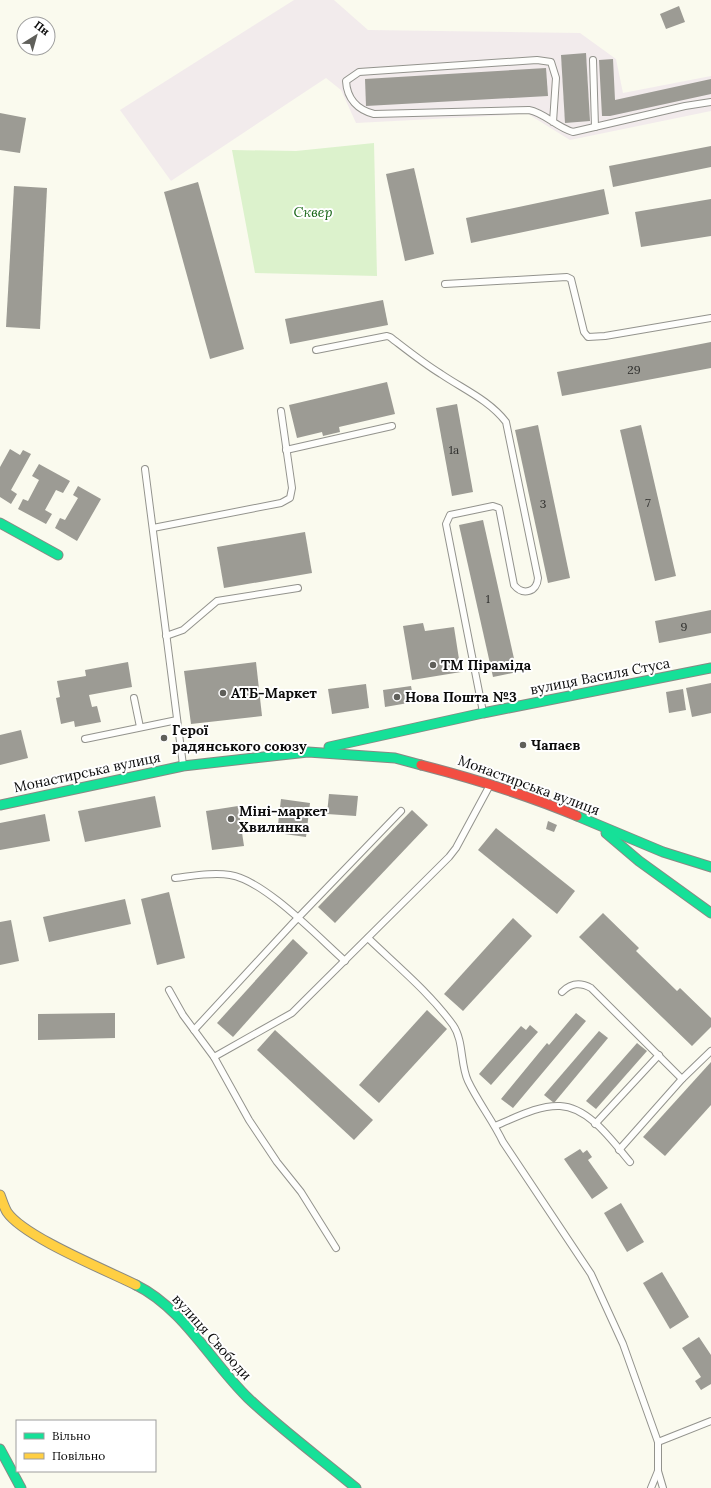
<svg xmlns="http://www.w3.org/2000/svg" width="711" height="1488" font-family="Lora,serif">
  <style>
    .industrial { fill: #f2ebec }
    .green { fill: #dcf2cc }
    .building { fill: #9c9b94 }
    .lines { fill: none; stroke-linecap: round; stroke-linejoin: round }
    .lane-casing { stroke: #93938d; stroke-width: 8 }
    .fast-casing { stroke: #898984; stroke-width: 11 }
    .slow-casing { stroke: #898984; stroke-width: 11 }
    .jam-casing { stroke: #898984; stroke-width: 11 }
    .lane { stroke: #fefefc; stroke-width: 6 }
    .fast { stroke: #16e098; stroke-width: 9 }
    .slow { stroke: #ffcf43; stroke-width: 9 }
    .jam { stroke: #f24e42; stroke-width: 9 }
    .poi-dot { fill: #5f5f5a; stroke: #fff; stroke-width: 1.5 }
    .labels { text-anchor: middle; stroke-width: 4; stroke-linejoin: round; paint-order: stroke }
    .number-label { font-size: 12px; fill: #2f2f2d }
    .park-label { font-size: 14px; font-style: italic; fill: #186617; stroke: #fff }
    .poi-label { font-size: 14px; font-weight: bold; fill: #0b0b0b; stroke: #fff; text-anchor: start }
    .street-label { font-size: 14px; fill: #0b0b0b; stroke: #fff }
  </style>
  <rect width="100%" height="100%" fill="#fafaee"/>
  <path class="industrial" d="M 294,0 L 334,0 L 368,30 L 580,33 L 616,59 L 623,93 L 711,76 L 711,111 L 570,140 L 528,114 L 356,123 L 341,90 L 326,78 L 171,181 L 120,110 Z"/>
  <path class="green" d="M 374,143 L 377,276 L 255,273 L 232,150 L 296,151 Z"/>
  <g class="building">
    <path d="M 679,6 L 685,22 L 666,29 L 660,14 Z"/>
    <path d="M 586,53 L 590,121 L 565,123 L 561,55 Z"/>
    <path d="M 613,59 L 615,100 L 711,79 L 711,94 L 610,116 L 602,116 L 599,60 Z"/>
    <path d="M 546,68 L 548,96 L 366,106 L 365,79 Z"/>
    <path d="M 0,113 L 26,118 L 20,153 L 0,150 Z"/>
    <path d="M 711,146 L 711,167 L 613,187 L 609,166 Z"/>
    <path d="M 414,168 L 434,254 L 405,261 L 386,174 Z"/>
    <path d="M 198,182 L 244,349 L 210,359 L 164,192 Z"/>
    <path d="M 14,186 L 47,188 L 40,329 L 6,327 Z"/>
    <path d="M 604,189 L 609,214 L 471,243 L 466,218 Z"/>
    <path d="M 711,199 L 711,236 L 641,247 L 635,212 Z"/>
    <path d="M 383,300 L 388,325 L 290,344 L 285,319 Z"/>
    <path d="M 711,342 L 711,368 L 562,396 L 557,372 Z"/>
    <path d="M 387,382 L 395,414 L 339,427 L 340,432 L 323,436 L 322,432 L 297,438 L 289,405 Z"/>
    <path d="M 457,404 L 473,492 L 452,496 L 436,408 Z"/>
    <path d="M 538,425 L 570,578 L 548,583 L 515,430 Z"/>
    <path d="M 641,425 L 676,576 L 655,581 L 620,430 Z"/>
    <path d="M 10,449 L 20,455 L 23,450 L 31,454 L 11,490 L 17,494 L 11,504 L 0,497 L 0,467 Z"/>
    <path d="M 39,464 L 70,481 L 63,493 L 56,490 L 45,510 L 52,514 L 46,524 L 18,509 L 23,499 L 28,501 L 39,480 L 32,476 Z"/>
    <path d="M 78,486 L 101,499 L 77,541 L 55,528 L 60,518 L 65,520 L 78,498 L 73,495 Z"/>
    <path d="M 483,520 L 517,672 L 493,677 L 459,525 Z"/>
    <path d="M 305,532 L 312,573 L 224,588 L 217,547 Z"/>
    <path d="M 711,610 L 711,633 L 659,643 L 655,621 Z"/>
    <path d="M 423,623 L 425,631 L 454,627 L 461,672 L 412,680 L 403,626 Z"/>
    <path d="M 128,662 L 132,687 L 89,695 L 92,707 L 97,706 L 101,722 L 75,727 L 74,721 L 61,724 L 56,698 L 60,697 L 57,681 L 86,676 L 85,670 Z"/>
    <path d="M 256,662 L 262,716 L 191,724 L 184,671 Z"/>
    <path d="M 711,683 L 711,713 L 692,717 L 686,688 Z"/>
    <path d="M 366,684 L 369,708 L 332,714 L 328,689 Z"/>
    <path d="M 411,686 L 414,702 L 385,707 L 383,690 Z"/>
    <path d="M 683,689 L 686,710 L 669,713 L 666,692 Z"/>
    <path d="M 21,730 L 28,758 L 0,765 L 0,735 Z"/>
    <path d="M 329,794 L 358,796 L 356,816 L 327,814 Z"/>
    <path d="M 155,796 L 161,827 L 85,842 L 78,811 Z"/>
    <path d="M 281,799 L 310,803 L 306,837 L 277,833 Z"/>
    <path d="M 238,806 L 244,846 L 212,850 L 206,811 Z"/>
    <path d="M 412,810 L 428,825 L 335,923 L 318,907 Z"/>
    <path d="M 45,814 L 50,841 L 0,850 L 0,823 Z"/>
    <path d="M 548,821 L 557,825 L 554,832 L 546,829 Z"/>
    <path d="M 496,828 L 575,891 L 557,914 L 478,850 Z"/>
    <path d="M 169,892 L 185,958 L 157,965 L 141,899 Z"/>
    <path d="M 125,899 L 131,924 L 49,942 L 43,917 Z"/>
    <path d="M 603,913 L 639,948 L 636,951 L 677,991 L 680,988 L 711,1018 L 711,1027 L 692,1046 L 579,937 Z"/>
    <path d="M 513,918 L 532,936 L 463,1011 L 444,994 Z"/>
    <path d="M 11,920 L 19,961 L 0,965 L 0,922 Z"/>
    <path d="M 293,939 L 308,953 L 233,1037 L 217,1023 Z"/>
    <path d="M 427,1010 L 447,1029 L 379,1103 L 359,1085 Z"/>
    <path d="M 115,1013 L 115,1038 L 38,1040 L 38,1014 Z"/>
    <path d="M 576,1013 L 586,1021 L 513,1108 L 501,1099 L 547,1043 L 549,1045 Z"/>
    <path d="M 530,1025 L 538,1032 L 491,1085 L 479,1074 L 521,1026 L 526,1030 Z"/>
    <path d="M 275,1030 L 373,1120 L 354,1140 L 257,1050 Z"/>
    <path d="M 599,1031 L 608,1038 L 554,1103 L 544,1095 Z"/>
    <path d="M 637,1043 L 647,1051 L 596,1109 L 586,1101 Z"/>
    <path d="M 711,1062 L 711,1105 L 665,1156 L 643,1137 Z"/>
    <path d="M 580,1149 L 583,1153 L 587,1150 L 592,1157 L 588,1160 L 608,1188 L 592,1199 L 564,1159 Z"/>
    <path d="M 621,1203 L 644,1242 L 627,1252 L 604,1213 Z"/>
    <path d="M 662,1272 L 689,1317 L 670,1329 L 643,1283 Z"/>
    <path d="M 699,1337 L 711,1355 L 711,1384 L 701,1390 L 695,1381 L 701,1377 L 682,1348 Z"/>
  </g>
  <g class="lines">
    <g class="lane-casing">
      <g id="lane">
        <path d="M 593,60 L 595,127"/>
        <path d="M 553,122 L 556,78 L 551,62 L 537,60 L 359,72 L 346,81 C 347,99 358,110 374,114 L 529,110 C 545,113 556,127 573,132 L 685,106 L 711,102"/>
        <path d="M 445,284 L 567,277 L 571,279 L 584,332 L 588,337 L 605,336 L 711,318"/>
        <path d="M 316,350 L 387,336 L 390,337 C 407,350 423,363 441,374 C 463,389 489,400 506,422 L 538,578 C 537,592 523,596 514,585 L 499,508 L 493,506 L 450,515 L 446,524 L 483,712"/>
        <path d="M 286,450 L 392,426"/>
        <path d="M 145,469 L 183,765"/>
        <path d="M 153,528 L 281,503 L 290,498 L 292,488 L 281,411"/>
        <path d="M 166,636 L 183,630 L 217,601 L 298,588"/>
        <path d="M 134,698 L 140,727"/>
        <path d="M 85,739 L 177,720"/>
        <path d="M 175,878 C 193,876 212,872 230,875 C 264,880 318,937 345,961"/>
        <path d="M 368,938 C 397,966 429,992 453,1025 C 464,1041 460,1064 468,1081 C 478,1102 493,1121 503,1142 L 591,1274 L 623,1344 L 658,1442 L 658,1471 L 651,1488"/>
        <path d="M 169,990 L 183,1015 L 214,1057 L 249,1120 L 277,1162 L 301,1192 L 336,1248"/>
        <path d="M 562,992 C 571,983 580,982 591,988 L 682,1079"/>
        <path d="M 194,1030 L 293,923 L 401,811"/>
        <path d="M 214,1057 L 292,1013 L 304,1001 L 449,857 L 456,848 L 490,785"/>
        <path d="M 595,1124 L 659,1055"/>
        <path d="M 495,1126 C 515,1118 538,1105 560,1106 C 589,1107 613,1142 630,1162"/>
        <path d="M 619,1150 L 682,1079 L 711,1051"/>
        <path d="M 658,1442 L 711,1421"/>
        <path d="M 658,1471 L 663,1488"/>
      </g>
    </g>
    <g class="fast-casing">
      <g id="fast">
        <path d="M 0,523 L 58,555"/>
        <path d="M 329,747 L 483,713 L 711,668"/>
        <path d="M 0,805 L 183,766 L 308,752 L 395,758 L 421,765"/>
        <path d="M 577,816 L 663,852 L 711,867"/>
        <path d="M 606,833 L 639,861 L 711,913"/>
        <path d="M 136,1285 C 183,1308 211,1362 248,1398 C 282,1430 320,1458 356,1488"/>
        <path d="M 0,1449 L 21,1488"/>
      </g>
    </g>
    <g class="slow-casing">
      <path id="slow" d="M 0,1195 C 2,1200 4,1207 7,1212 C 24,1237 106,1270 136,1285"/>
    </g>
    <g class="jam-casing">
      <path id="jam" d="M 421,765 C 475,779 525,794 577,816"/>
    </g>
    <use href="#lane" class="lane"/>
    <use href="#fast" class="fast"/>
    <use href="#slow" class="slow"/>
    <use href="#jam" class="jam"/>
  </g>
  <g class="poi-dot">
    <circle cx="433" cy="665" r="4"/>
    <circle cx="223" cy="693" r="4"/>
    <circle cx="397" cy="697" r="4"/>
    <circle cx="164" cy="738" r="4"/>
    <circle cx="523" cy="745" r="4"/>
    <circle cx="231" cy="819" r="4"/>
  </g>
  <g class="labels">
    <g class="number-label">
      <text x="634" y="374">29</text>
      <text x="454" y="454">1а</text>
      <text x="648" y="507">7</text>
      <text x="543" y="508">3</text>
      <text x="488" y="603">1</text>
      <text x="684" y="631">9</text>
    </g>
    <g class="park-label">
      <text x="313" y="217">Сквер</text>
    </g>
    <g class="poi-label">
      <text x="441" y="670">ТМ Піраміда</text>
      <text x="231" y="698">АТБ-Маркет</text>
      <text x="405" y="702">Нова Пошта №3</text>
      <text x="172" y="735">Герої<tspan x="172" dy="16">радянського союзу</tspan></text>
      <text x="531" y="750">Чапаєв</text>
      <text x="239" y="816">Міні-маркет<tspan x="239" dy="16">Хвилинка</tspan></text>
    </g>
    <g class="street-label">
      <text transform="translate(600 676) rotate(-11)" y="5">вулиця Василя Стуса</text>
      <text transform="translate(87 772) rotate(-12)" y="5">Монастирська вулиця</text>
      <text transform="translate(529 785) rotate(20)" y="5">Монастирська вулиця</text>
      <text transform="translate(212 1337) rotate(48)" y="5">вулиця Свободи</text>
    </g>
  </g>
  <rect x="16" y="1420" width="140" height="52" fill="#ffffff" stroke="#9d9d9d"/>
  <rect x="24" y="1433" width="20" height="6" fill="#16e098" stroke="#9d9d9d"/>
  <text x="52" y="1440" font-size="12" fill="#0b0b0b">Вільно</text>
  <rect x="24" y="1453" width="20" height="6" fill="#ffcf43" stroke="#9d9d9d"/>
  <text x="52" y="1460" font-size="12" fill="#0b0b0b">Повільно</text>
  <g transform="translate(36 36) rotate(37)"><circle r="19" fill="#ffffff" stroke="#9d9d9d"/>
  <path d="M0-3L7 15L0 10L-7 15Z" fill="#5f5f5a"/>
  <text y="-6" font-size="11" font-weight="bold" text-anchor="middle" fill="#0b0b0b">Пн</text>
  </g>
</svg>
